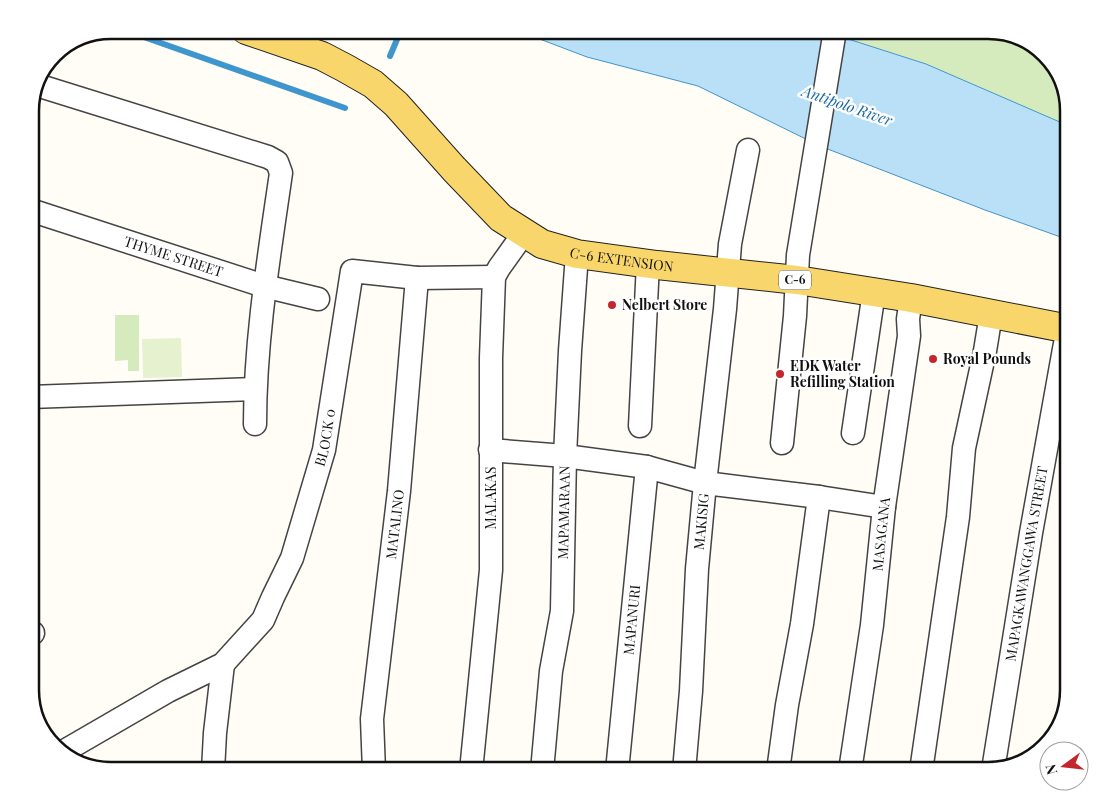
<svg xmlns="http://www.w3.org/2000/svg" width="1099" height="801" font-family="'Playfair Display',serif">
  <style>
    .green { fill: #d5ebbd }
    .pitch { fill: #e6f2cf }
    .water { fill: #b9e0f7; stroke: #3f96cf }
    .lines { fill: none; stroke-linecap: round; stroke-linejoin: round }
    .stream { stroke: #3f96cf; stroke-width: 6 }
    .minor-casing { stroke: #444; stroke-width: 25 }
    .primary-casing { stroke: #222; stroke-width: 30 }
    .minor { stroke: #fff; stroke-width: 22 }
    .primary { stroke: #f9d66b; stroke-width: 28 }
    .poi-dot { fill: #c4262e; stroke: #fff; stroke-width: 2 }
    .labels { text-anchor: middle; stroke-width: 5; stroke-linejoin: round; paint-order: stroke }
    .shield { fill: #fff; stroke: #585858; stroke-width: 1 }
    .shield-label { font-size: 12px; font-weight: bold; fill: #111 }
    .street-label { font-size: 14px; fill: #111; stroke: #fff }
    .poi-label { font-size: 14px; font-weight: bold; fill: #111; stroke: #fff; text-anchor: start }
    .water-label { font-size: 15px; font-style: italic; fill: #1768a6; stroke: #fff }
    .rim { fill: none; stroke: #111; stroke-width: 2.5 }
  </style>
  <rect width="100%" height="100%" fill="#fffdf5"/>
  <g class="green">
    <path d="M 820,30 L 988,30 L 1037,47 L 1061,75 L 1069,111 L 1069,126 L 926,64 Z"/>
    <path d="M 115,315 L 139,315 L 139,371 L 128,371 L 128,360 L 115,361 Z"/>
  </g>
  <path class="pitch" d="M 181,338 L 182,377 L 143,378 L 142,339 Z"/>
  <path class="water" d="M 516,30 L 820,30 L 926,64 L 1069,126 L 1069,240 L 985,210 L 820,146 L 698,86 L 587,57 Z"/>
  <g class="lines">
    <g class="stream">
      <path d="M 124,30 L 345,108"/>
      <path d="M 390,56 L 401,30"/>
    </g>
    <g class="minor-casing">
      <g id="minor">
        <path d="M 40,86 L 268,157 L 277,162 L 281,173 C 269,256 255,340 255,424"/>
        <path id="s1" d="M 30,210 L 264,286 L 318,299"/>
        <path d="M 30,397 L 255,389"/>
        <path d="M 640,426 L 648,263"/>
        <path d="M 853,433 L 874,292"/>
        <path d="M 782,443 L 795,316 L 798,255 L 835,30"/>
        <path d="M 490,450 L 565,456 L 647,467 L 705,483 L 819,497 L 884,507"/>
        <path d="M 30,634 L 33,633"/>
        <path id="s2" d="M 61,753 L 168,691 L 223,664 L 263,620 L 273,597 L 292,558 L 324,450 L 352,271 L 417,278 L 494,277"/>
        <path id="s3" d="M 993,770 L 1031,533 L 1064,349 L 1068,329"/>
        <path d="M 213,771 L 215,733 L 223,664"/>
        <path id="s4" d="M 374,771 L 372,719 L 399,491 L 417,278"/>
        <path d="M 471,771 L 491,570 L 491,358 L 494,277 L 499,268 L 524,233"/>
        <path id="s5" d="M 542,771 L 551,671 L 562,611 L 565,456 L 570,351 L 577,254"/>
        <path id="s6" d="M 617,771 L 647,467"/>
        <path id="s7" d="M 684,771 L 691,691 L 697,569 L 705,483 L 725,309 L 730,244 L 748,150"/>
        <path d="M 778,771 L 787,705 L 802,624 L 819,497"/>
        <path id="s8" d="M 850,771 L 872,625 L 884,507 L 909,336 L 908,319 L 911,298"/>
        <path d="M 921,771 L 958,517 L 964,448 L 985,351 L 991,314"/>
      </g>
    </g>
    <g class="primary-casing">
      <g id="primary">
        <path id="s9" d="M 246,30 L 322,56 L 345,68 L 373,84 L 396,104 L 454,169 L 501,218 L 542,244 L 577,254 L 657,265 L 797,280 L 911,298 L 1069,329"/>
      </g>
    </g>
    <use href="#minor" class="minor"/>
    <use href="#primary" class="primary"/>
  </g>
  <g class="poi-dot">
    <circle cx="612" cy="305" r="5"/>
    <circle cx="933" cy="359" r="5"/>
    <circle cx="780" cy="374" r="5"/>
  </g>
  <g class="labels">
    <rect class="shield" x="779" y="270.5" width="32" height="19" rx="4"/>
    <g class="shield-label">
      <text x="795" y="284">C-6</text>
    </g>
    <g class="street-label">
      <text dy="5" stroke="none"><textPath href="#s1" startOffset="151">THYME STREET</textPath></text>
      <text dy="5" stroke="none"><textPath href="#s9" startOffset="454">C-6 EXTENSION</textPath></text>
      <text dy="5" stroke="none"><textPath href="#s2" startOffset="438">BLOCK 0</textPath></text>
      <text transform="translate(491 498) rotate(-90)" y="5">MALAKAS</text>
      <text dy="5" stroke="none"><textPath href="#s5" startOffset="260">MAPAMARAAN</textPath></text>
      <text dy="5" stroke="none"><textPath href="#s7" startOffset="250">MAKISIG</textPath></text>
      <text dy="5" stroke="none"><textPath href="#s4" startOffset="248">MATALINO</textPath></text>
      <text dy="5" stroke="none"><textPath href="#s8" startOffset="239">MASAGANA</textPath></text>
      <text dy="5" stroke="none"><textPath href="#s3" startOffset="209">MAPAGKAWANGGAWA STREET</textPath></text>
      <text dy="5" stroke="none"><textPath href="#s6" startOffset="152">MAPANURI</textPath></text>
    </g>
    <g class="poi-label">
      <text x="622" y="310">Nelbert Store</text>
      <text x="943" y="364">Royal Pounds</text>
      <text x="790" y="371">EDK Water<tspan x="790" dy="16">Refilling Station</tspan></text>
    </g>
    <g class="water-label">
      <text transform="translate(847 106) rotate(19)" y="5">Antipolo River</text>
    </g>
  </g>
  <path d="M0 0H1099V801H0ZM111 39H988A72 72 0 0 1 1060 111V690A72 72 0 0 1 988 762H111A72 72 0 0 1 39 690V111A72 72 0 0 1 111 39Z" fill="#fff" fill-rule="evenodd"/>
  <path class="rim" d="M111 39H988A72 72 0 0 1 1060 111V690A72 72 0 0 1 988 762H111A72 72 0 0 1 39 690V111A72 72 0 0 1 111 39Z"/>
  <g transform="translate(1064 766) rotate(255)"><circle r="24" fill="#ffffff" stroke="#a0a0a0"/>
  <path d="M0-4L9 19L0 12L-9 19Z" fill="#c4262e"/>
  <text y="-8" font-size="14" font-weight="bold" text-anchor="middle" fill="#111111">N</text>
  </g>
</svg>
